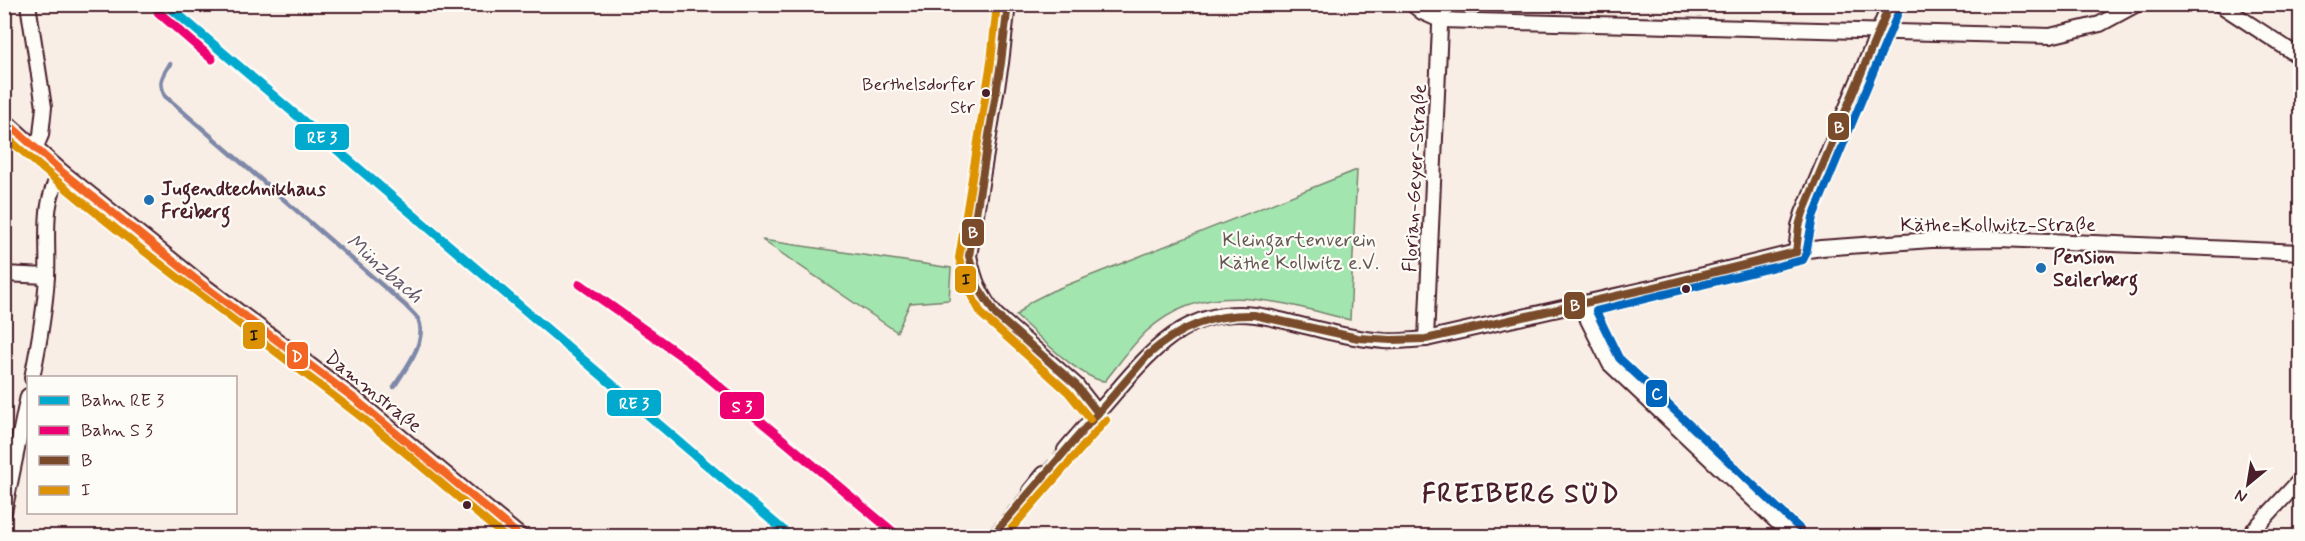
<svg xmlns="http://www.w3.org/2000/svg" width="2305" height="541" font-family="Mynerve,sans-serif">
  <style>
    .green { fill: #a3e5af; stroke: #76826d; stroke-width: 1.5 }
    .lines { fill: none; stroke-linecap: round; stroke-linejoin: round }
    .stream { stroke: #7e88a8; stroke-width: 4.5 }
    .minor-tunnel { stroke: #d6c5c0; stroke-width: 14; stroke-dasharray: 14 7; stroke-linecap: butt }
    .minor-casing { stroke: #4a1f2b; stroke-width: 18 }
    .minor { stroke: #fdfcf7; stroke-width: 14 }
    .bus-1-casing { stroke: #fdfcf7; stroke-width: 12 }
    .bus-2-casing { stroke: #fdfcf7; stroke-width: 12 }
    .bus-3-casing { stroke: #fdfcf7; stroke-width: 12 }
    .bus-4-casing { stroke: #fdfcf7; stroke-width: 12 }
    .bus-1 { stroke: #7a4b2a; stroke-width: 8 }
    .bus-2 { stroke: #dd9206; stroke-width: 8 }
    .bus-3 { stroke: #0065bd; stroke-width: 8 }
    .bus-4 { stroke: #f26522; stroke-width: 8 }
    .rail-1-casing { stroke: #fdfcf7; stroke-width: 14 }
    .rail-2-casing { stroke: #fdfcf7; stroke-width: 14 }
    .rail-1 { stroke: #00a9ce; stroke-width: 9 }
    .rail-2 { stroke: #ed0172; stroke-width: 9 }
    .bus-dot { fill: #4a1f2b; stroke: #fdfcf7; stroke-width: 2 }
    .poi-dot { fill: #1f6fb2; stroke: #fdfcf7; stroke-width: 2 }
    .labels { text-anchor: middle; stroke-width: 4.5; stroke-linejoin: round; paint-order: stroke }
    .bus-label { font-size: 18px; fill: #4a1f2b; stroke: #fdfcf7; text-anchor: end }
    .street-label { font-size: 20px; fill: #4a1f2b; stroke: #fdfcf7 }
    .poi-label { font-size: 20px; font-weight: bold; fill: #4a1f2b; stroke: #fdfcf7; text-anchor: start }
    .park-label { font-size: 20px; fill: #655a53; stroke: #fdfcf7 }
    .water-label { font-size: 21px; font-style: italic; fill: #645469; stroke: #fdfcf7 }
    .district-label { font-size: 26px; font-weight: bold; letter-spacing: 1.5px; fill: #4a1f2b; stroke: #fdfcf7 }
    .line-badge { stroke: #fdfcf7; stroke-width: 2 }
    .badge-label { font-size: 16px; text-anchor: middle; font-weight: bold; fill: #fff }
    .pale-badge-label { font-size: 16px; text-anchor: middle; font-weight: bold; fill: #111 }
  </style>
  <rect width="100%" height="100%" fill="#f9eee5"/>
  <filter id="ink" filterUnits="userSpaceOnUse"><feTurbulence type="fractalNoise" baseFrequency=".0167" numOctaves="2"/><feDisplacementMap in="SourceGraphic" scale="12" xChannelSelector="R" yChannelSelector="G"/><feConvolveMatrix kernelMatrix="1 2 1 2 8 2 1 2 1" color-interpolation-filters="sRGB"/></filter>
  <g filter="url(#ink)">
    <g class="green">
      <path d="M 1357,170 L 1350,320 C 1282,303 1207,276 1147,331 C 1131,346 1119,364 1105,381 C 1081,380 1036,333 1016,316 L 1030,302 L 1052,291 Z"/>
      <path d="M 762,240 L 951,268 L 949,300 L 910,303 L 897,332 Z"/>
    </g>
    <g class="lines">
      <path class="stream" d="M 170,64 C 162,77 158,82 165,96 L 406,306 C 410,311 417,316 419,321 C 427,343 404,370 394,387"/>
      <g class="minor-tunnel">
        <path d="M 1044,474 L 1065,450"/>
        <path d="M 992,536 L 1030,491"/>
      </g>
      <g class="minor-casing">
        <g id="minor">
          <path d="M 28,4 L 44,107 L 41,135 L 35,149"/>
          <path d="M 1008,4 L 1001,63 L 969,256 C 974,279 980,297 996,315 L 1076,385 L 1098,413"/>
          <path d="M 1412,4 L 1422,12 L 1440,20 L 2050,36 L 2100,24 L 2137,4"/>
          <path d="M 2219,4 L 2300,57"/>
          <path d="M 4,120 L 61,171 L 203,285 L 355,399 L 520,536"/>
          <path d="M 1796,252 L 1799,226 L 1803,213 L 1890,4"/>
          <path d="M 4,274 L 47,276"/>
          <path d="M 1582,303 L 1588,320 L 1610,364 L 1792,536"/>
          <path d="M 1426,339 L 1441,4"/>
          <path d="M 32,378 C 39,344 45,310 47,276 C 49,237 41,206 61,171"/>
          <path d="M 1065,450 C 1081,431 1098,413 1114,394 C 1158,342 1197,300 1272,318 C 1310,327 1346,338 1384,341 C 1398,342 1412,340 1426,339 L 1655,287 L 1796,252 L 1821,248 L 1931,240 L 1999,239 L 2300,252"/>
          <path d="M 1030,491 L 1044,474"/>
          <path d="M 4,512 L 28,396"/>
          <path d="M 500,536 L 502,521"/>
          <path d="M 2248,536 L 2300,480"/>
        </g>
      </g>
      <use href="#minor" class="minor"/>
      <g class="bus-1-casing">
        <g id="bus-1">
          <path d="M 1008,4 L 1001,63 L 969,256 L 978,287 L 996,315 L 1076,385 L 1098,413"/>
          <path d="M 1796,252 L 1799,226 L 1803,213 L 1890,4"/>
          <path d="M 992,536 L 1148,355 C 1179,327 1212,314 1254,315 L 1358,338 L 1391,340 L 1426,339 L 1655,287 L 1796,252"/>
        </g>
      </g>
      <g class="bus-2-casing">
        <g id="bus-2">
          <path d="M 997,4 L 991,62 L 959,258 L 969,291 L 982,315 L 1068,392 L 1090,419"/>
          <path d="M 4,135 C 113,232 231,317 347,406 C 401,447 452,493 504,536"/>
          <path d="M 1005,536 L 1106,420"/>
        </g>
      </g>
      <g class="bus-3-casing">
        <path id="bus-3" d="M 1799,528 L 1619,358 L 1596,311 L 1803,260 L 1806,254 L 1813,217 L 1900,8"/>
      </g>
      <g class="bus-4-casing">
        <path id="bus-4" d="M 4,120 L 61,171 L 203,285 L 355,399 L 520,536"/>
      </g>
      <use href="#bus-1" class="bus-1"/>
      <use href="#bus-2" class="bus-2"/>
      <use href="#bus-3" class="bus-3"/>
      <use href="#bus-4" class="bus-4"/>
      <g class="rail-1-casing">
        <path id="rail-1" d="M 166,4 L 790,536"/>
      </g>
      <g class="rail-2-casing">
        <g id="rail-2">
          <path d="M 158,12 L 212,59"/>
          <path d="M 580,284 L 690,362 L 898,536"/>
        </g>
      </g>
      <use href="#rail-1" class="rail-1"/>
      <use href="#rail-2" class="rail-2"/>
    </g>
  </g>
  <g class="bus-dot">
    <circle cx="986" cy="93" r="5"/>
    <circle cx="1686" cy="289" r="5"/>
    <circle cx="467" cy="505" r="5"/>
  </g>
  <g class="poi-dot">
    <circle cx="149" cy="200" r="6"/>
    <circle cx="2041" cy="268" r="6"/>
  </g>
  <g class="labels">
    <g class="bus-label">
      <text x="975" y="90">Berthelsdorfer<tspan x="975" dy="23">Str</tspan></text>
    </g>
    <g class="street-label">
      <text transform="translate(1414 178) rotate(-87)" y="7">Florian-Geyer-Straße</text>
      <text x="1998" y="231">Käthe-Kollwitz-Straße</text>
      <text transform="translate(374 391) rotate(39)" y="7">Dammstraße</text>
    </g>
    <g class="poi-label">
      <text x="161" y="195">Jugendtechnikhaus<tspan x="161" dy="23">Freiberg</tspan></text>
      <text x="2053" y="263">Pension<tspan x="2053" dy="23">Seilerberg</tspan></text>
    </g>
    <g class="park-label">
      <text x="1299" y="246">Kleingartenverein<tspan x="1299" dy="23">Käthe Kollwitz e.V.</tspan></text>
    </g>
    <g class="water-label">
      <text transform="translate(385 268) rotate(41)" y="7">Münzbach</text>
    </g>
    <g class="district-label">
      <text x="1521" y="502">FREIBERG SÜD</text>
    </g>
  </g>
  <g class="line-badge">
    <rect x="1827" y="112" width="23" height="29" rx="6" fill="#7a4b2a"/>
    <rect x="294" y="123" width="56" height="28" rx="6" fill="#00a9ce"/>
    <rect x="961" y="218" width="24" height="29" rx="6" fill="#7a4b2a"/>
    <rect x="954" y="265" width="23" height="29" rx="6" fill="#dd9206"/>
    <rect x="1563" y="291" width="23" height="29" rx="6" fill="#7a4b2a"/>
    <rect x="242" y="321" width="24" height="29" rx="6" fill="#dd9206"/>
    <rect x="286" y="341" width="23" height="29" rx="6" fill="#f26522"/>
    <rect x="1645" y="379" width="23" height="29" rx="6" fill="#0065bd"/>
    <rect x="606" y="389" width="56" height="28" rx="6" fill="#00a9ce"/>
    <rect x="719" y="391" width="46" height="29" rx="6" fill="#ed0172"/>
  </g>
  <g class="badge-label">
    <text x="1839" y="133">B</text>
    <text x="322" y="143">RE 3</text>
    <text x="973" y="238">B</text>
    <text x="1575" y="311">B</text>
    <text x="297" y="362">D</text>
    <text x="1657" y="399">C</text>
    <text x="634" y="409">RE 3</text>
    <text x="742" y="412">S 3</text>
  </g>
  <g class="pale-badge-label">
    <text x="966" y="285">I</text>
    <text x="254" y="341">I</text>
  </g>
  <rect width="2305" height="541" fill="none" stroke="#fdfcf7" stroke-width="24"/>
  <rect x="12" y="12" width="2281" height="517" fill="none" stroke="#4a1f2b" stroke-width="2" filter="url(#ink)"/>
  <rect x="27" y="376" width="210" height="138" fill="#fdfcf7" stroke="#b5a4a5" stroke-width="1.5"/>
  <rect x="39" y="396" width="30" height="9" fill="#00a9ce" stroke="#b5a4a5" stroke-width="1.5"/>
  <text x="81" y="406" font-size="18" fill="#4a1f2b">Bahn RE 3</text>
  <rect x="39" y="426" width="30" height="9" fill="#ed0172" stroke="#b5a4a5" stroke-width="1.5"/>
  <text x="81" y="436" font-size="18" fill="#4a1f2b">Bahn S 3</text>
  <rect x="39" y="456" width="30" height="9" fill="#7a4b2a" stroke="#b5a4a5" stroke-width="1.5"/>
  <text x="81" y="466" font-size="18" fill="#4a1f2b">B</text>
  <rect x="39" y="486" width="30" height="9" fill="#dd9206" stroke="#b5a4a5" stroke-width="1.5"/>
  <text x="81" y="496" font-size="18" fill="#4a1f2b">I</text>
  <g transform="translate(2248 484) rotate(210)" stroke="#fdfcf7" stroke-width="4.5" paint-order="stroke">
  <path d="M0-4.5L10 22L0 15L-10 22Z" fill="#4a1f2b"/>
  <text y="-9" font-size="16" font-weight="bold" text-anchor="middle" fill="#4a1f2b">N</text>
  </g>
</svg>
